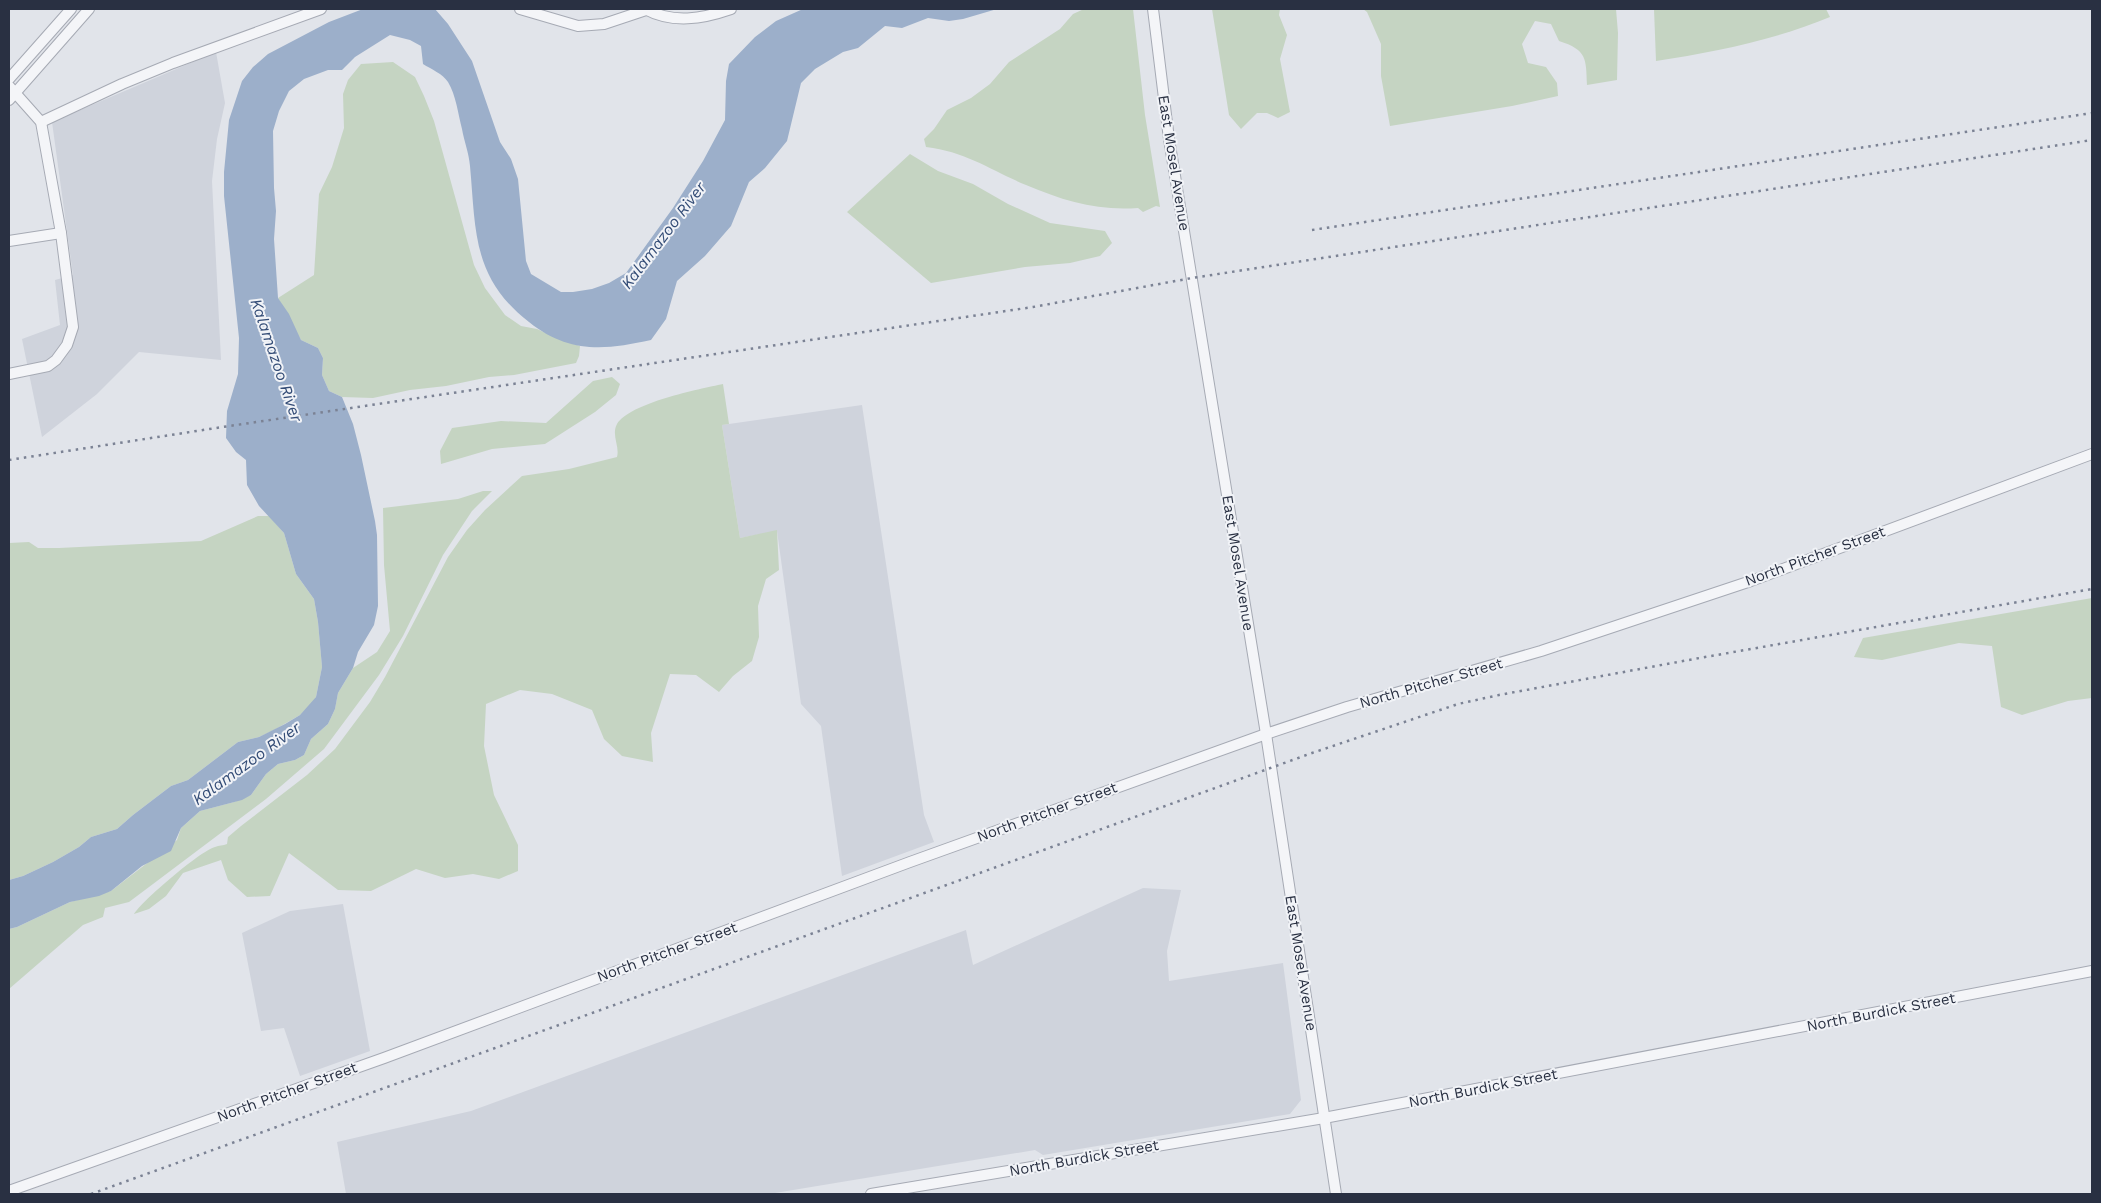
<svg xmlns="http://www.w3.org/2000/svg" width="2101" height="1203" font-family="'Work Sans',sans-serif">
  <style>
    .built { fill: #cfd3dc }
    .green { fill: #c5d4c2 }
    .water { fill: #9cafca }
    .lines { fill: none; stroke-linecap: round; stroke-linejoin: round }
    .minor-casing { stroke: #a6aab4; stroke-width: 12 }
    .minor { stroke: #f4f5f8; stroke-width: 10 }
    .rail { stroke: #7b8294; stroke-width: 2.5; stroke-dasharray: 2.5 5; stroke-linecap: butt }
    .labels { text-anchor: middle; stroke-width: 4; stroke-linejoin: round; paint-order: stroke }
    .street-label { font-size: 15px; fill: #293042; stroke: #f1f3f7 }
    .water-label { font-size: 16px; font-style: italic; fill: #334c76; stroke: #f1f3f7 }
  </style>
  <rect width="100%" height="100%" fill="#e1e4ea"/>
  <g class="built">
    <path d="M 216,52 L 225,103 L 217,139 L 212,181 L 221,360 L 139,352 L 97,394 L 42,437 L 22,339 L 60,325 L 55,280 L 73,275 L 52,122 Z"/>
    <path d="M 862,405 L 924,815 L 934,842 L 842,876 L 821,726 L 801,704 L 777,531 L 740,538 L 722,425 Z"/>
    <path d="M 1143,888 L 1181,890 L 1167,951 L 1169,981 L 1283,963 L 1301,1100 L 1290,1114 L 1043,1155 L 1035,1150 L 769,1194 L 346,1194 L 337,1142 L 471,1111 L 966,930 L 973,965 Z"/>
    <path d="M 343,904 L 370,1051 L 300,1076 L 284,1028 L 261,1031 L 242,933 L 290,911 Z"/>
  </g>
  <g class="green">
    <path d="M 1084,9 L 1133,9 L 1145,115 L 1160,207 L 1156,206 L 1143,212 L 1138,208 C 1097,211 1064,201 1026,185 C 990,170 967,152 926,147 L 924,139 L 934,129 L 947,110 L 971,98 L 990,84 L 1009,62 L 1060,29 L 1073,14 Z"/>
    <path d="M 1212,9 L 1280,9 L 1279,15 L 1287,35 L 1280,59 L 1290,112 L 1278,118 L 1267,113 L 1257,113 L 1241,129 L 1229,115 Z"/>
    <path d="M 1363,9 L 1616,9 L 1618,33 L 1617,80 L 1587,85 C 1586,58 1587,50 1559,41 L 1551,24 L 1535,21 L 1522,44 L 1528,63 L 1546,67 L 1557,83 L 1558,96 L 1512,106 L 1390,126 L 1381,76 L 1381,44 L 1367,12 Z"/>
    <path d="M 1654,9 L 1826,9 L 1830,17 C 1775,40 1715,52 1656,61 Z"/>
    <path d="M 393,62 L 415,77 L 424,96 L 434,121 L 474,265 L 485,288 L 505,315 L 521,326 L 537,329 L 559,339 L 580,346 L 579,356 L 576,363 L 514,375 L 489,377 L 446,386 L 410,390 L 373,398 L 342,397 L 329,391 L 322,375 L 323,358 L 318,348 L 301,340 L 278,298 L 314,275 L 319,194 L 332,167 L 344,128 L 343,94 L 348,80 L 361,64 Z"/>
    <path d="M 910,154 L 938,171 L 973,184 L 1008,204 L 1050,223 L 1105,231 L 1112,243 L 1100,256 L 1070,263 L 1025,267 L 931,283 L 847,212 Z"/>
    <path d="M 612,377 L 620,384 L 616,395 L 595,412 L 545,444 L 492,449 L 441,464 L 440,451 L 452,428 L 501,421 L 546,423 L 593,381 Z"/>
    <path d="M 723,384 L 729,424 L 722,425 L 740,538 L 777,530 L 779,570 L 766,579 L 758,606 L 759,637 L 752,661 L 733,676 L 719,692 L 696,675 L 670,674 L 651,733 L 653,762 L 622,756 L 604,739 L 592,710 L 552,694 L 520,690 L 486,704 L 484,746 L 494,795 L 518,845 L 518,871 L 499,879 L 473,874 L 445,878 L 416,869 L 371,891 L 338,890 L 289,853 L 270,896 L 247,897 L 228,880 L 221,860 L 183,873 L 166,896 L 149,909 L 134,914 C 142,901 200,851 215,847 C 219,845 223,846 227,844 L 228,837 L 241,826 L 307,775 L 335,749 L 370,702 L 385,677 L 448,557 L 467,530 L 485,510 L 522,476 L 569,469 L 617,457 C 620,446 611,435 617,424 C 630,403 699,389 723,384 Z"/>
    <path d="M 483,491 L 492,491 L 472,511 L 443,555 L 403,636 L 379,675 L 324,749 L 266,799 L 153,884 L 129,902 L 105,908 L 103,917 L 83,925 L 9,989 L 9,929 L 17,927 L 70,902 L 111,891 L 177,840 L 181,828 L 200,811 L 234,802 L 251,795 L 266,774 L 278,764 L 295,760 L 304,755 L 311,739 L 328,724 L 335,709 L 338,693 L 353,668 L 377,652 L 390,631 L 384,565 L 383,508 L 458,499 Z"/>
    <path d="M 258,516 L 269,516 L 284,533 L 296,574 L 314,599 L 318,622 L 322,667 L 316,697 L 311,705 L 300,715 L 274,730 L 259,737 L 238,742 L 188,780 L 171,786 L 133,815 L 117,829 L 91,837 L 79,847 L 53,862 L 23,876 L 9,880 L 9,543 L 29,542 L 38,548 L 59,548 L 201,541 Z"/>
    <path d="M 2092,598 L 2092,698 L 2068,701 L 2022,715 L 2001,707 L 1992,646 L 1959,643 L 1882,660 L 1854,657 L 1863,638 Z"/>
  </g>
  <path class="water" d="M 363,9 L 435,9 L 448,24 L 472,61 L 500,142 L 511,159 L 518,179 L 526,261 L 531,274 L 561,292 L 573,292 L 592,289 L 609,283 L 626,273 L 673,208 L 703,161 L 725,120 L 726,81 L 729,64 L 755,37 L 776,21 L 803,9 L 997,9 L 963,19 L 949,21 L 928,18 L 902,28 L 885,26 L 858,48 L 843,52 L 815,69 L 801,83 L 787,141 L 765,168 L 749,182 L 731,226 L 705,256 L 677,281 L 666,319 L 651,340 C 605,350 569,354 529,322 C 472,278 476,231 470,166 C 469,153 464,141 462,129 C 458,114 456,95 448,82 C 443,74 431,69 423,64 L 421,46 L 410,40 L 390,35 L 355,57 L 342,70 L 328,70 L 304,79 L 289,91 L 279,111 L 273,131 L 274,188 L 276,211 L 274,239 L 278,298 L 289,314 L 301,340 L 318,348 L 323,358 L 322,375 L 329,391 L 342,397 L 353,424 L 361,455 L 375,521 L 377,535 L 378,606 L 374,625 L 358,652 L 353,668 L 338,693 L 335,709 L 328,724 L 311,739 L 304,755 L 295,760 L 278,764 L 266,774 L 251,795 L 242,800 L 200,811 L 181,828 L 171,851 L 142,866 L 111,891 L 99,896 L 70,902 L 17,927 L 9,929 L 9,880 L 23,876 L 53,862 L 79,847 L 91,837 L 117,829 L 133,815 L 171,786 L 188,780 L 238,742 L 259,737 L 285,724 L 300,715 L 316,697 L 322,667 L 318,622 L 314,599 L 296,574 L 284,533 L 259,506 L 247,485 L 246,460 L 236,452 L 226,438 L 227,411 L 238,374 L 239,338 L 224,196 L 224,172 L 229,120 L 242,81 L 253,67 L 268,54 L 329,22 Z"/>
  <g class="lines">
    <g class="minor-casing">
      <g id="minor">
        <path d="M 520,9 L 578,26 L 604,24 L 646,10"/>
        <path d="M 645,9 C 673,24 702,19 731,9"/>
        <path d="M 1153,9 L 1169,139 L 1266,734 L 1336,1194"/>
        <path d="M 9,79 L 71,9"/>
        <path d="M 9,86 L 41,122 L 61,233 L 73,327 L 67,345 L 56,360 L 48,366 L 9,374"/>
        <path d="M 9,100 L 89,9"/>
        <path d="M 41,122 L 122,84 L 173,63 L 321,9"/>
        <path d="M 9,241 L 61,233"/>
        <path d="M 9,1191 L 384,1058 L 910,862 L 1266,734 L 1347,707 L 1541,651 L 1751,581 L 2092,454"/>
        <path d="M 871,1194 L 1324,1118 L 2092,971"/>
      </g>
    </g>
    <use href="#minor" class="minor"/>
    <g class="rail">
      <path d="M 1312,230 L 2092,113"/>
      <path d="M 9,460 L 216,428 L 1033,307 L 1192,278 L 2092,140"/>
      <path d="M 91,1194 L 1312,753 L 1458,704 L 1499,695 L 1694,659 L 2092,589"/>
    </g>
  </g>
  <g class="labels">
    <g class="street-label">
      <text transform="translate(1174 163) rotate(81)" y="5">East Mosel Avenue</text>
      <text transform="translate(1815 556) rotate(-20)" y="5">North Pitcher Street</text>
      <text transform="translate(1238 563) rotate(81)" y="5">East Mosel Avenue</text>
      <text transform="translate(1431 683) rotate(-16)" y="5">North Pitcher Street</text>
      <text transform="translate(1047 812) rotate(-20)" y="5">North Pitcher Street</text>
      <text transform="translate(667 952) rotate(-20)" y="5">North Pitcher Street</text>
      <text transform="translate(1301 963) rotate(81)" y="5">East Mosel Avenue</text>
      <text transform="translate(1881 1012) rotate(-11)" y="5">North Burdick Street</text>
      <text transform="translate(1483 1088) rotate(-11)" y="5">North Burdick Street</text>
      <text transform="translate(287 1092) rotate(-20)" y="5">North Pitcher Street</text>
      <text transform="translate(1084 1158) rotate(-10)" y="5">North Burdick Street</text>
    </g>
    <g class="water-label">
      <text transform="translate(663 235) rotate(-53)" y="6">Kalamazoo River</text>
      <text transform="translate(277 360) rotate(71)" y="6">Kalamazoo River</text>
      <text transform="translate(246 763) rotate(-36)" y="6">Kalamazoo River</text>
    </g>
  </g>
  <rect width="2101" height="1203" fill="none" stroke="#293042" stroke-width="20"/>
</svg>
